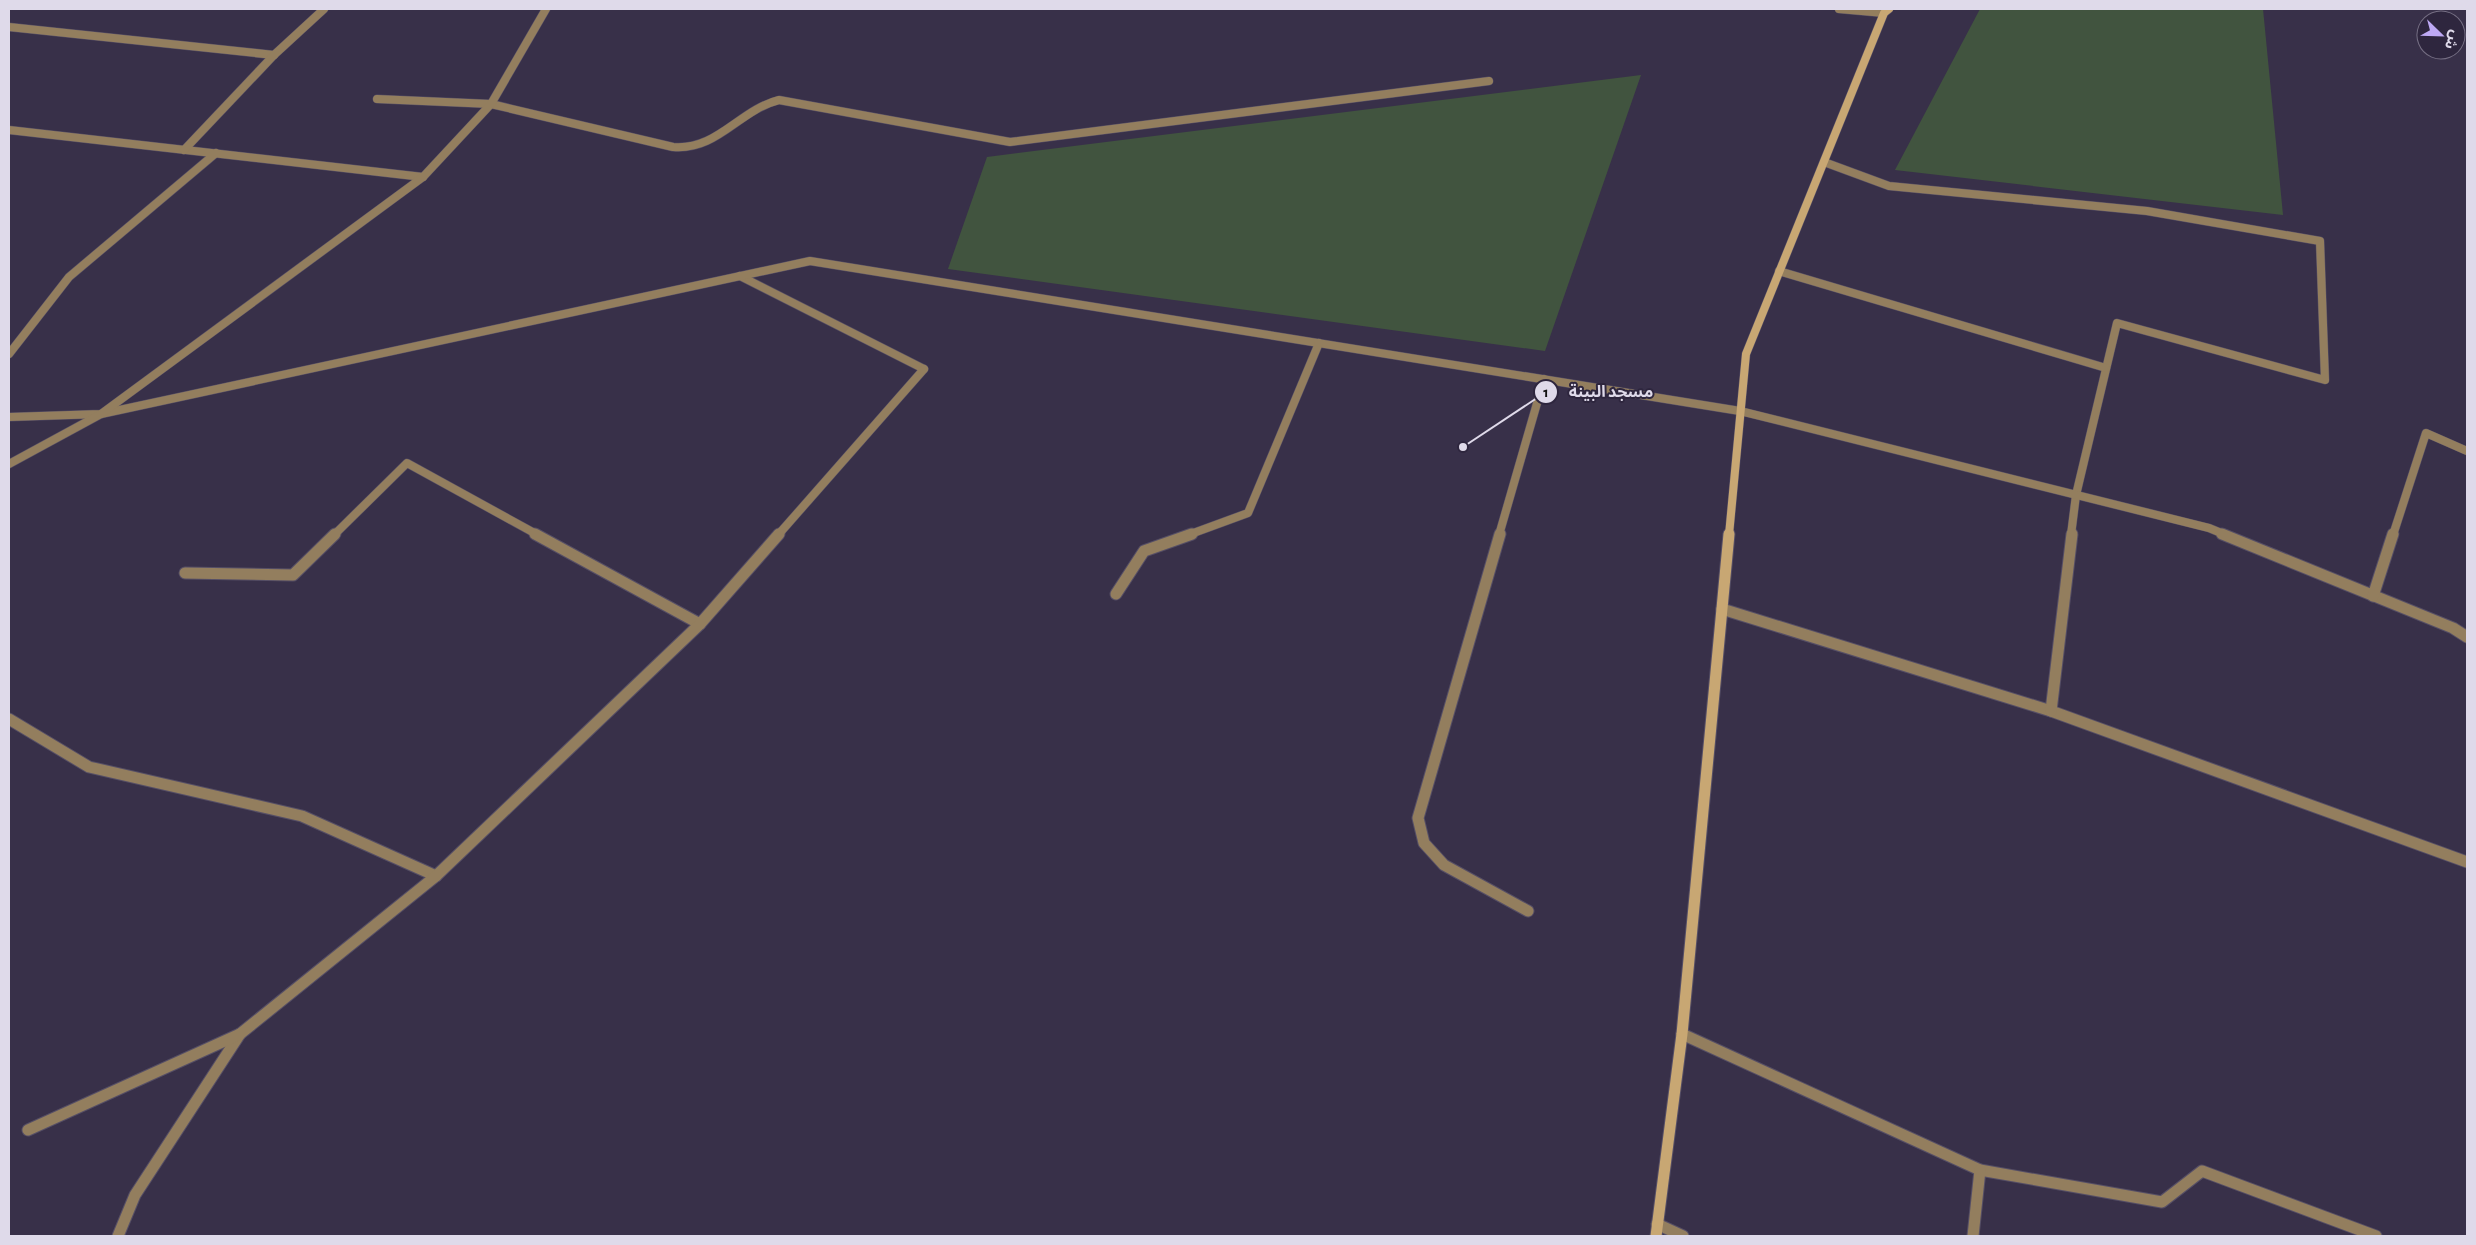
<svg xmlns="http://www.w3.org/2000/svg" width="2476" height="1245" font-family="'Alegreya Sans','Noto Sans Arabic',sans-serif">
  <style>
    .green { fill: #41543f }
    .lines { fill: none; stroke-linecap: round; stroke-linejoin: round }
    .lane-far1-casing { stroke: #564f66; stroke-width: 9 }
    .lane-casing { stroke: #564f66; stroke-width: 13 }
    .street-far1-casing { stroke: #564f66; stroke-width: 9 }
    .street-casing { stroke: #564f66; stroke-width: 13 }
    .secondary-far1-casing { stroke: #564f66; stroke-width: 9 }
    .secondary-casing { stroke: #564f66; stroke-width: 13 }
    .lane-far1 { stroke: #937e5e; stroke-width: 8 }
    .lane { stroke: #937e5e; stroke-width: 11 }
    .street-far1 { stroke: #937e5e; stroke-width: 8 }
    .street { stroke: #937e5e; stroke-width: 11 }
    .secondary-far1 { stroke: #c8a773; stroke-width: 8 }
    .secondary { stroke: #c8a773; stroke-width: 11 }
    .leader { fill: none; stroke: #dfdaea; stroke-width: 2 }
    .callout-dot { fill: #dfdaea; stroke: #2e263e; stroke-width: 2 }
    .mark-label { font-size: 15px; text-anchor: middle; font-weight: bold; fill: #111 }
    .callout-label { font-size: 16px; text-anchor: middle; font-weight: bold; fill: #dfdaea; stroke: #2e263e; stroke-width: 4; stroke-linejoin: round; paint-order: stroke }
  </style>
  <rect width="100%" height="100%" fill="#383049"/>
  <g class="green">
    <path d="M 1980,9 L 2263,9 L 2283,215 L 1895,170 Z"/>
    <path d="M 1641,75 L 1545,351 L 948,269 L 987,157 Z"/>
  </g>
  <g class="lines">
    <g class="lane-far1-casing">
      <path id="lane-far1" d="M 740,276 L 924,369"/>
    </g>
    <g class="lane-casing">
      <g id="lane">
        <path d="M 9,719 L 89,767 L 302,816 L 436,876"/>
        <path d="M 118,1236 L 135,1195 L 240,1034"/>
      </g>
    </g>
    <g class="street-far1-casing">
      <g id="street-far1">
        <path d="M 1839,9 L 1884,13"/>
        <path d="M 9,27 L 274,55"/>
        <path d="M 377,99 L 491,104 L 673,147 C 717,151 739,110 779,100 L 1010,142 L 1489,81"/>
        <path d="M 9,130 L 423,177"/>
        <path d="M 184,150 L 274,55 L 324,9"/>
        <path d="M 1824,162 L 1889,186 L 2147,211 L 2320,241 L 2325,380 L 2117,323 L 2076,495 L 2071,535"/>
        <path d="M 1779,271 L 2106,368"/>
        <path d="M 9,354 L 69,277 L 216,153"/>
        <path d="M 9,417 L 101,414 L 810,261 L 1740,411 L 2209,528 L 2226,535"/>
        <path d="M 9,464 L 101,414 L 423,177 L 491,104 L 546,9"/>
        <path d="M 334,535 L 407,463 L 538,535"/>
        <path d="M 778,535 L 924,369"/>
        <path d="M 1188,535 L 1248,513 L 1319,343"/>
        <path d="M 1499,535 L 1544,379"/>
        <path d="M 2393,535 L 2426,433 L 2467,451"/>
      </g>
    </g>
    <g class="street-casing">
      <g id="street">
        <path d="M 535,534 L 700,624"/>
        <path d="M 1500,534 L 1418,818 L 1424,843 L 1444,865 L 1528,911"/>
        <path d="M 2222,534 L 2453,628 L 2467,637"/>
        <path d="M 185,573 L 293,575 L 335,534"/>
        <path d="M 1116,594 L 1144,551 L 1192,534"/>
        <path d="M 2373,596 L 2393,534"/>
        <path d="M 1722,609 L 2051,711 L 2467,862"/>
        <path d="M 2051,711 L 2072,534"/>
        <path d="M 1682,1034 L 1980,1170 L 2162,1202 L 2202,1171 L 2376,1236"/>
        <path d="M 28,1130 L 240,1034 L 436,876 L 700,624 L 779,534"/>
        <path d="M 1657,1224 L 1683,1236"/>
        <path d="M 1973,1236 L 1980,1170"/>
      </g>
    </g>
    <g class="secondary-far1-casing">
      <path id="secondary-far1" d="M 1729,535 L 1746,354 L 1884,13 L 1889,9"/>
    </g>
    <g class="secondary-casing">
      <path id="secondary" d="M 1656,1236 L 1682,1034 L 1729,534"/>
    </g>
    <use href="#lane-far1" class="lane-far1"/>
    <use href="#lane" class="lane"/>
    <use href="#street-far1" class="street-far1"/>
    <use href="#street" class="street"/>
    <use href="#secondary-far1" class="secondary-far1"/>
    <use href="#secondary" class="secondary"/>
  </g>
  <path class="leader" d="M1463 447L1546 392"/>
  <g class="callout-dot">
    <circle cx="1463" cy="447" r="5"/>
    <circle cx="1546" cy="392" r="12"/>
  </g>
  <g class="mark-label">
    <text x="1546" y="397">1</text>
  </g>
  <g class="callout-label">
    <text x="1611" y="397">مسجد البينة</text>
  </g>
  <rect width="2476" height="1245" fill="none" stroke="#dfdaea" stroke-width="20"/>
  <g transform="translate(2441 35) rotate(113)"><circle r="24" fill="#2e263e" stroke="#756e83"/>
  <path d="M0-4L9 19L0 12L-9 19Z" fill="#bea9f4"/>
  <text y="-8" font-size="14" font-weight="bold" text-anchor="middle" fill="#dfdaea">ش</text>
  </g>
</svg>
